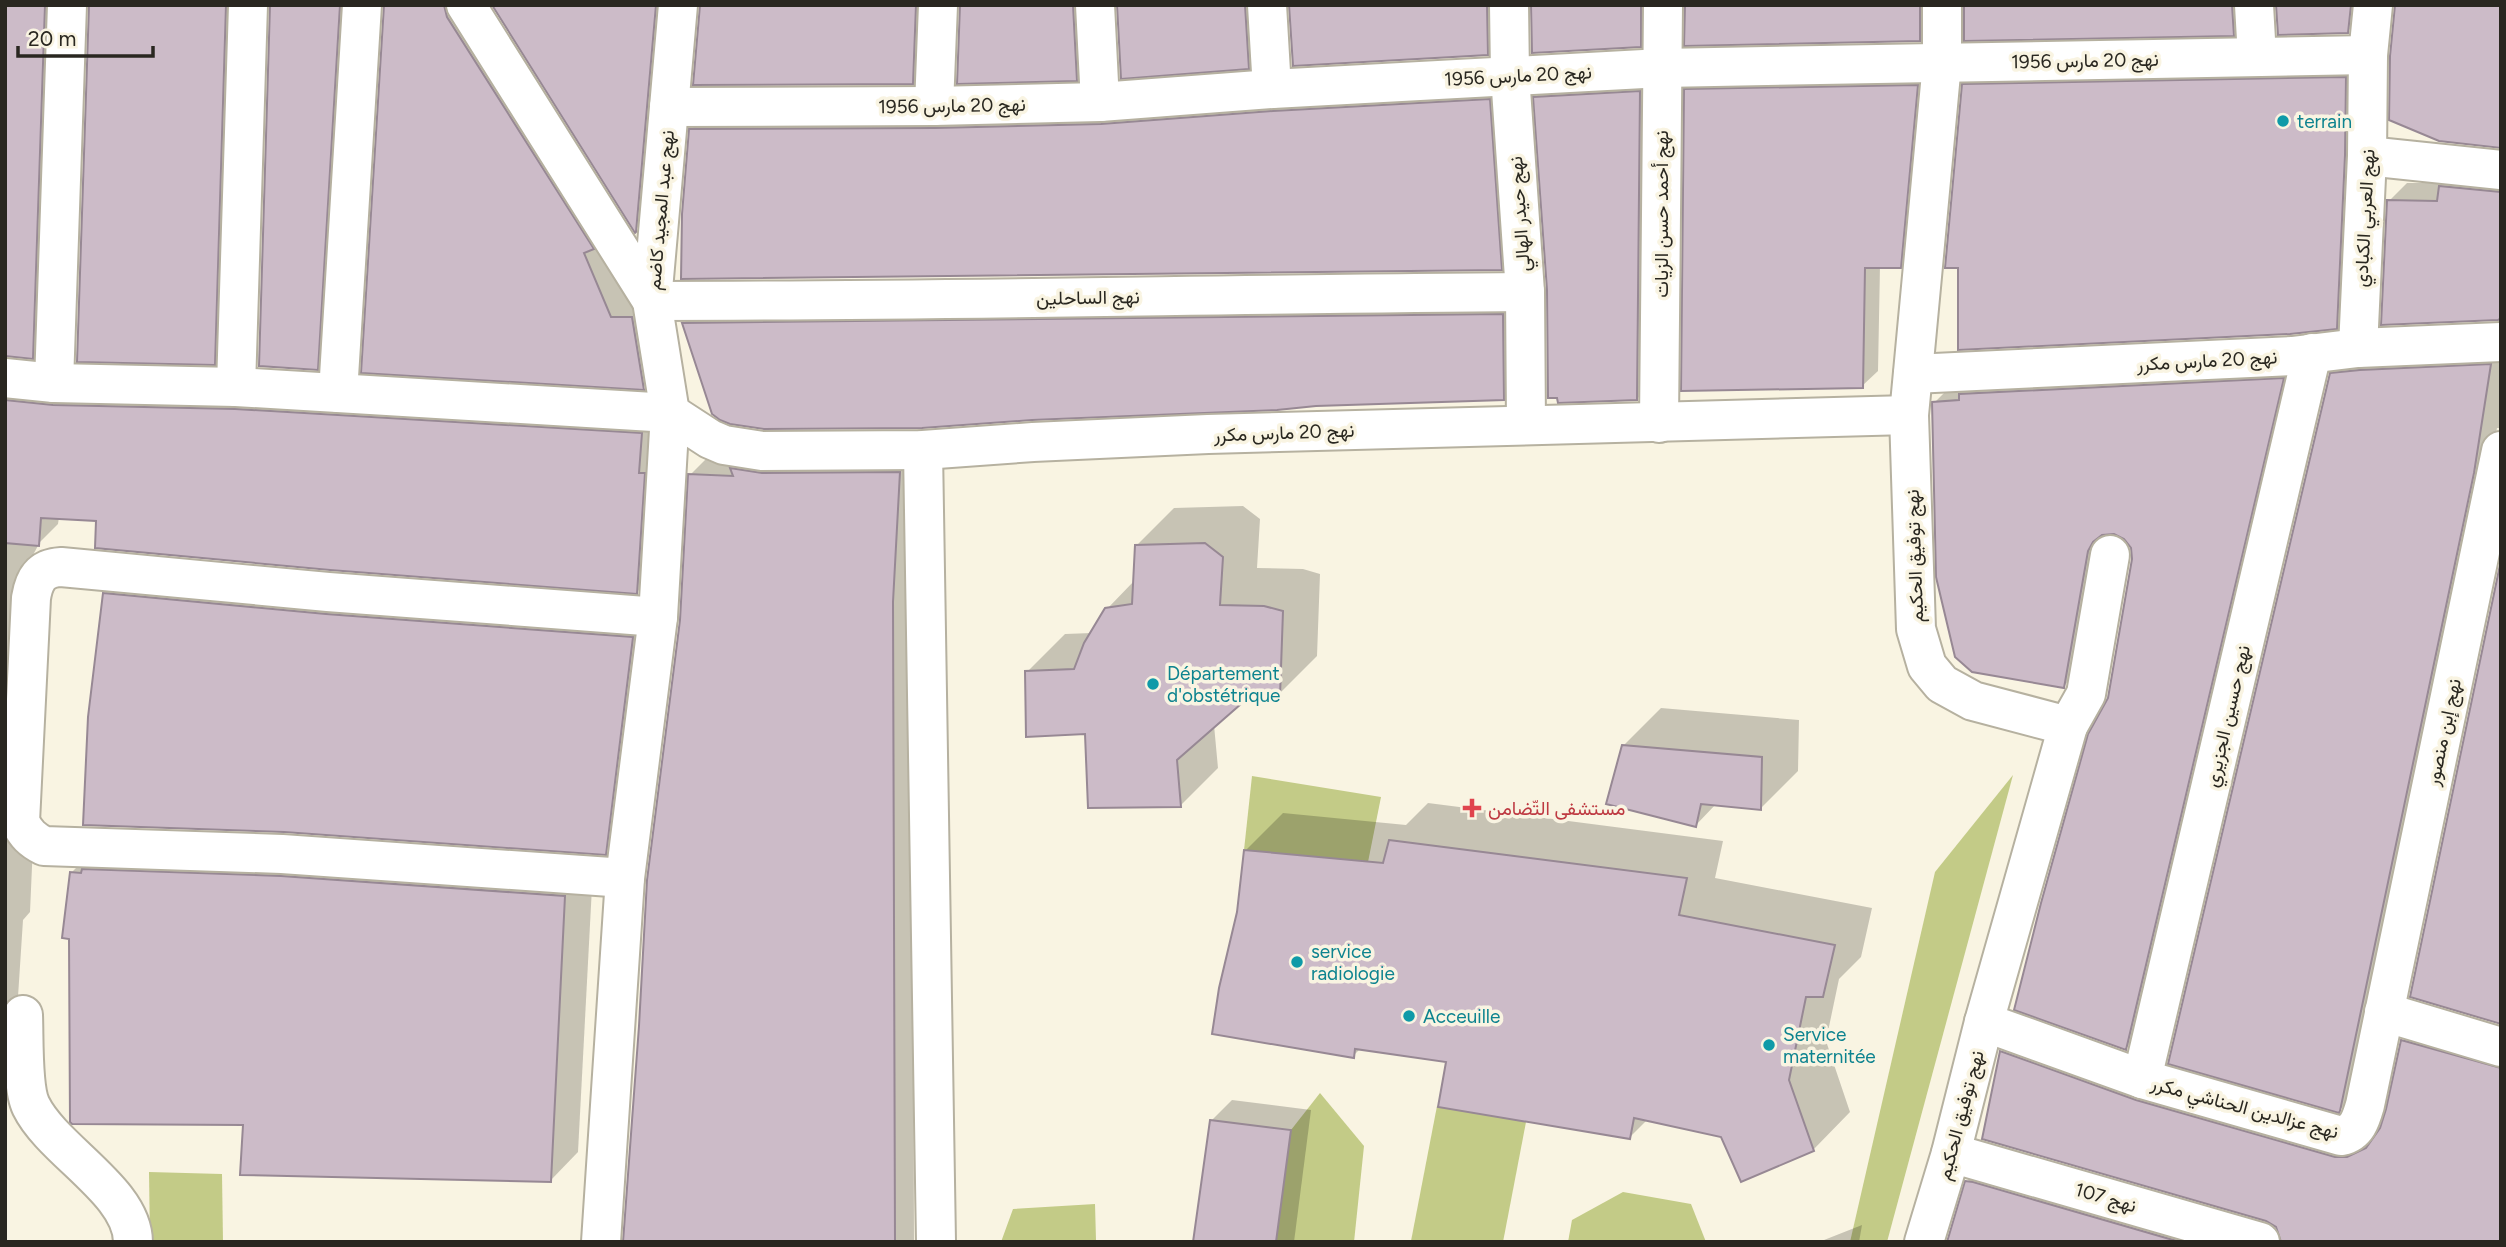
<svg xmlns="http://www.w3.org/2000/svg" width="2506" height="1247" font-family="Figtree,Vazirmatn,sans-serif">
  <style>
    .green { fill: #c3cb87 }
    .shadow { fill: #0003 }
    .building { fill: #ccbbc8; stroke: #978894; stroke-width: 2 }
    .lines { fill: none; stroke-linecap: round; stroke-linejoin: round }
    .street-casing { stroke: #b6b1a0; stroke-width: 42 }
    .street { stroke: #fff; stroke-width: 38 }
    .culture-dot { fill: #0f9aa8; stroke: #f9f4e2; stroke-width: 2.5 }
    .health-dot { fill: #e0444e; stroke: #f9f4e2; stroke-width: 2.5 }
    .labels { text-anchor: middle; stroke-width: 7; stroke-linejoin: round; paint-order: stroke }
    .street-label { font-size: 19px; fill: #292720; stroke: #f9f4e2 }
    .culture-label { font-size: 19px; fill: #0d838f; stroke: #f9f4e2; text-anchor: start }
    .health-label { font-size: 19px; fill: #be3a42; stroke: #f9f4e2; text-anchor: start }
  </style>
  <rect width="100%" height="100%" fill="#f9f4e2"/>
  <g class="green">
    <path d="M 2013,775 L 1887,1242 L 1850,1242 L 1935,872 Z"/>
    <path d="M 1252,776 L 1381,797 L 1368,862 L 1244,850 Z"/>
    <path d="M 1320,1093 L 1364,1146 L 1354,1242 L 1276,1242 L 1291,1130 Z"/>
    <path d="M 1437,1106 L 1526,1122 L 1503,1242 L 1411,1241 Z"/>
    <path d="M 149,1172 L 222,1174 L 223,1242 L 150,1242 Z"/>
    <path d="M 1623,1192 L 1691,1204 L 1706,1242 L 1568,1242 L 1572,1220 Z"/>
    <path d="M 1095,1204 L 1096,1240 L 1100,1242 L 1001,1242 L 1013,1209 Z"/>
  </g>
  <g class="shadow">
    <path d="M 5,5 L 64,5 L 52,337 L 32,357 Z"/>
    <path d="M 91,5 L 245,5 L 234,343 L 214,363 Z"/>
    <path d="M 358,5 L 337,348 L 317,368 L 272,6 Z"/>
    <path d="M 385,5 L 473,5 L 613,228 L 663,368 L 643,388 Z"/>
    <path d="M 494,5 L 672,5 L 653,212 L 635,230 Z"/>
    <path d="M 701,5 L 933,5 L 931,64 L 912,82 Z"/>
    <path d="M 962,5 L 1092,5 L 1095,60 L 1076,79 Z"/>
    <path d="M 1119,5 L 1264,5 L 1267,49 L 1248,67 Z"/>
    <path d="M 1291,5 L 1505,5 L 1506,35 L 1487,54 Z"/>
    <path d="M 1533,5 L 1659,5 L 1659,27 L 1640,46 Z"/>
    <path d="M 1687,5 L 1938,5 L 1938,21 L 1919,40 Z"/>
    <path d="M 1966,5 L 2251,5 L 2252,15 L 2233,34 Z"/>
    <path d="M 2278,5 L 2367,5 L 2366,13 L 2347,32 Z"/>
    <path d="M 2362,62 L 2353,310 L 2336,327 L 1964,85 L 1980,69 Z"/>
    <path d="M 1933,70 L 1916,251 L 1900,266 L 1880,266 L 1878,371 L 1862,386 L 1686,90 L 1701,75 Z"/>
    <path d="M 1655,76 L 1652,383 L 1637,399 L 1549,290 L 1535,98 L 1551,82 Z"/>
    <path d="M 1505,84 L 1516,253 L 1501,269 L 691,130 L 706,114 Z"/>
    <path d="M 2501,172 L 2501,318 L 2383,323 L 2389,201 L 2407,183 L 2444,183 Z"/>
    <path d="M 1518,299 L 1519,383 L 1503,399 L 684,323 L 699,308 Z"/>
    <path d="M 2501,347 L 2501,428 L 2497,428 L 2362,1080 L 2357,1092 L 2339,1111 L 2331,374 L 2350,356 Z"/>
    <path d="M 2298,364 L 2141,1033 L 2126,1048 L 2132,548 L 2126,537 L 2115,532 L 2103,534 L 2079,670 L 2064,686 L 1934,403 L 1949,388 Z"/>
    <path d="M 5,368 L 661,414 L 657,572 L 637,592 L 98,520 L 59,517 L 58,524 L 40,542 L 33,555 L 29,576 L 33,844 L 30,912 L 23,920 L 12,1089 L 5,1095 Z"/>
    <path d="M 919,453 L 912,581 L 914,1242 L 623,1242 L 681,620 L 690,475 L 710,455 Z"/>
    <path d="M 1243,506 L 1260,519 L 1257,568 L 1303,569 L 1320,574 L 1317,656 L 1279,694 L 1248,696 L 1214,725 L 1218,768 L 1180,806 L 1087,733 L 1027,672 L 1065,634 L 1092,633 L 1107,609 L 1135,580 L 1136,546 L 1174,508 Z"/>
    <path d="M 127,571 L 655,615 L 628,830 L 605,853 L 104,594 Z"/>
    <path d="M 1661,708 L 1799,720 L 1798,771 L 1761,808 L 1716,804 L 1696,825 L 1623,746 Z"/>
    <path d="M 1428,803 L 1723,841 L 1715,878 L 1872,908 L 1861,957 L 1839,979 L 1826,1041 L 1850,1112 L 1813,1150 L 1722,1135 L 1648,1119 L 1629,1138 L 1448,1060 L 1361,1048 L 1353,1056 L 1239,912 L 1245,851 L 1283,813 L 1406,825 Z"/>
    <path d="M 100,844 L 593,868 L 578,1152 L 550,1181 L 245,1123 L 72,872 Z"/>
    <path d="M 2421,1022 L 2501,1046 L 2501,1242 L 2276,1225 L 2001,1052 L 2020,1033 L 2367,1139 L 2378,1135 L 2388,1112 L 2402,1041 Z"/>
    <path d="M 1232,1100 L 1311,1110 L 1294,1242 L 1195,1242 L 1212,1120 Z"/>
    <path d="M 1985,1164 L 2261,1242 L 1949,1242 L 1967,1182 Z"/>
    <path d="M 1862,1225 L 1859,1242 L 1819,1242 Z"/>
  </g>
  <g class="building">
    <path d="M 5,5 L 45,5 L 33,359 L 5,356 Z"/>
    <path d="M 89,5 L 226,5 L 215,365 L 77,362 Z"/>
    <path d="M 270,5 L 340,5 L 318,370 L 259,366 Z"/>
    <path d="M 384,5 L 444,5 L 447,17 L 594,249 L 584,253 L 611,317 L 632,317 L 644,390 L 361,373 Z"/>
    <path d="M 492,5 L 656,5 L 636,232 L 635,233 Z"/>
    <path d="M 700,5 L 916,5 L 913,84 L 693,85 Z"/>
    <path d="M 960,5 L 1073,5 L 1077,81 L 957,84 Z"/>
    <path d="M 1117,5 L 1245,5 L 1249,69 L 1121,79 Z"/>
    <path d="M 1289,5 L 1487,5 L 1488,55 L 1293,66 Z"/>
    <path d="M 1531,5 L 1641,5 L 1641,47 L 1532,53 Z"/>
    <path d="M 1685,5 L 1920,5 L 1920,41 L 1684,46 Z"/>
    <path d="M 1964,5 L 2232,5 L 2234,36 L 1964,41 Z"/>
    <path d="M 2276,5 L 2351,5 L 2348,33 L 2278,35 Z"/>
    <path d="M 2395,5 L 2501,5 L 2501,148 L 2439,141 L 2389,120 L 2390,56 Z"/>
    <path d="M 2346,77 L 2345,155 L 2337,329 L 2290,334 L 1958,350 L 1958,268 L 1945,268 L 1962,84 Z"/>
    <path d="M 1918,85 L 1901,268 L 1865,268 L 1863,388 L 1681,391 L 1684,89 Z"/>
    <path d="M 1640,91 L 1637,400 L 1558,403 L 1557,398 L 1548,398 L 1547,290 L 1533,97 Z"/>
    <path d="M 1490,99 L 1502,270 L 681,279 L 682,214 L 689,129 L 935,128 L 1101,124 L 1273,111 Z"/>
    <path d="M 2439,186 L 2501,192 L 2501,318 L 2498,320 L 2381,325 L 2387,200 L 2437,201 Z"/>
    <path d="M 1503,314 L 1504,400 L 1316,406 L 1277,410 L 1032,420 L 922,428 L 764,429 L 730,424 L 720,420 L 712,414 L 682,323 Z"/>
    <path d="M 2491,364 L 2474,473 L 2340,1111 L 2339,1113 L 2168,1064 L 2330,373 L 2360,370 Z"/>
    <path d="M 2284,378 L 2126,1050 L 2014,1010 L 2041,903 L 2088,734 L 2108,698 L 2132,559 L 2131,548 L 2124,539 L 2114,534 L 2102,535 L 2093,542 L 2088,551 L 2064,688 L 1972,672 L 1955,657 L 1936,577 L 1932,402 L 1959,400 L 1959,394 Z"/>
    <path d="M 5,400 L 53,405 L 235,409 L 642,433 L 639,473 L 645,473 L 637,594 L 330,570 L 95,548 L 96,521 L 41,518 L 39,546 L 5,543 Z"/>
    <path d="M 730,468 L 762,473 L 900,472 L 893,602 L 895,1242 L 623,1242 L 639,1026 L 647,880 L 680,620 L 688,474 L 733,476 Z"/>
    <path d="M 1205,543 L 1223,557 L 1220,605 L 1264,606 L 1283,611 L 1280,696 L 1249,697 L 1177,760 L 1181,807 L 1088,808 L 1085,734 L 1026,737 L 1025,671 L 1074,669 L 1084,643 L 1105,608 L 1132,604 L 1135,545 Z"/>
    <path d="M 2501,560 L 2501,1024 L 2410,997 Z"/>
    <path d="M 103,593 L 326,614 L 633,637 L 606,855 L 284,832 L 83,825 L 88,717 Z"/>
    <path d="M 1622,745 L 1762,757 L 1761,810 L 1701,804 L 1696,827 L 1606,804 Z"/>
    <path d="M 1389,840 L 1687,878 L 1679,915 L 1835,945 L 1823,997 L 1806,997 L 1789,1080 L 1814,1151 L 1741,1182 L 1721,1137 L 1634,1118 L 1630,1139 L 1438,1107 L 1446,1062 L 1355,1049 L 1354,1058 L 1212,1034 L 1219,988 L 1237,912 L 1244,850 L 1383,863 Z"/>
    <path d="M 82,869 L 281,876 L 565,896 L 551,1182 L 240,1175 L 243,1125 L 72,1124 L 70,1122 L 69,939 L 62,938 L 70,872 L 81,873 Z"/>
    <path d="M 2401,1040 L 2501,1068 L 2501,1242 L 2281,1242 L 2276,1227 L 2266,1221 L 1982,1139 L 2000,1051 L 2136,1100 L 2335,1157 L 2347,1157 L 2366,1148 L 2380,1128 L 2386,1109 Z"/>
    <path d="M 1210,1120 L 1291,1130 L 1276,1242 L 1193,1242 Z"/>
    <path d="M 1965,1181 L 1973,1182 L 2180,1242 L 1947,1242 Z"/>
  </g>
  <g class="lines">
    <g class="street-casing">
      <g id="street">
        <path d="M 466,5 L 652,301 C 943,301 1234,294 1525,292"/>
        <path d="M 1095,5 L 1100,102"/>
        <path d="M 1267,5 L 1272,89"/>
        <path d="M 1509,5 L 1510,75 L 1525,292 L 1526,424"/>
        <path d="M 2254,5 L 2257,57"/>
        <path d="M 934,106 L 938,5"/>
        <path d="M 669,107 L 934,106 L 1100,102 L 1272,89 L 1662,68 L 2368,55"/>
        <path d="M 2367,156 L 2501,170"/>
        <path d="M 2358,348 L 2367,156 L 2368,55 L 2373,5"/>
        <path d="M 1913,374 L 2292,356 L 2358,348 L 2501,342"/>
        <path d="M 5,378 L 54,383 L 236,387 L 670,413 L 710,439 L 724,445 L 762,451 L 923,450 L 1033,442 L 1208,434 L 1909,415"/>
        <path d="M 54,383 L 67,5"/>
        <path d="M 236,387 L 248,5"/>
        <path d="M 338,393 L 362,5"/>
        <path d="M 1659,423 L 1663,5"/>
        <path d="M 923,450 L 936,1242"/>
        <path d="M 2068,726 L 2086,694 L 2110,555"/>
        <path d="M 625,878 L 282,854 L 44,846 C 32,840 26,834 20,822 L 31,598 C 34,580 40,568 61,567 L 328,592 L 658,617"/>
        <path d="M 2384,1012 L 2501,1047"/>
        <path d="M 23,1015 C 24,1038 22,1088 31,1106 C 53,1151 133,1191 133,1242"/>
        <path d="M 1984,1022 L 2142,1079 L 2341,1136 C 2357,1133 2361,1119 2365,1105 L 2501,451"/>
        <path d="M 2142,1079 L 2312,353"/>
        <path d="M 1951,1153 L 2260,1242"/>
        <path d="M 601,1242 L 625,878 L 658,617 L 670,413 L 652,301 L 678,5"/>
        <path d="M 1924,1242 L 1951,1153 L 1984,1022 L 2068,726 L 1973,701 L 1942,684 L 1927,666 L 1916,629 L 1909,415 L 1942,63 L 1942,5"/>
      </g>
    </g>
    <use href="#street" class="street"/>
  </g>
  <g class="culture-dot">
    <circle cx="2283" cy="121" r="7"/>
    <circle cx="1153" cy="684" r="7"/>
    <circle cx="1297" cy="962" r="7"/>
    <circle cx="1409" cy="1016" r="7"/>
    <circle cx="1769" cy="1045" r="7"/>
  </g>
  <path class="health-dot" d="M1468.5 797.5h7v7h7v7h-7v7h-7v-7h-7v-7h7z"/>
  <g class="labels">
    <g class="street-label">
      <text transform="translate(2085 60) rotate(-1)" y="7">نهج 20 مارس 1956</text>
      <text transform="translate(1518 75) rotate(-3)" y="7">نهج 20 مارس 1956</text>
      <text transform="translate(952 105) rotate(-1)" y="7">نهج 20 مارس 1956</text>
      <text transform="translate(660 210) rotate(-85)" y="7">نهج عبد المجيد كاضم</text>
      <text transform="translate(1519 214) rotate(-94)" y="7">نهج حيدر الهالي</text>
      <text transform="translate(1661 214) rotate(-90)" y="7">نهج أحمد حسن الزيات</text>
      <text transform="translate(2364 218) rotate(-87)" y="7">نهج العربي الكبادي</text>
      <text transform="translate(1088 297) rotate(-1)" y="7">نهج الساحلين</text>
      <text transform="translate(2207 360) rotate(-3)" y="7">نهج 20 مارس مكرر</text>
      <text transform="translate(1284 432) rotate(-2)" y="7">نهج 20 مارس مكرر</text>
      <text transform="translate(1914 556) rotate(-92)" y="7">نهج توفيق الحكيم</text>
      <text transform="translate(2227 716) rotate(-77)" y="7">نهج حسين الجزيري</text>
      <text transform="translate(2443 732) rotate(-78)" y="7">نهج إبن منصور</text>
      <text transform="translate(2245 1107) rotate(15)" y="7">نهج عزالدين الحناشي مكرر</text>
      <text transform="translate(1960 1115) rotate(-75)" y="7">نهج توفيق الحكيم</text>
      <text transform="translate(2106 1197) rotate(16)" y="7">نهج 107</text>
    </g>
    <g class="culture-label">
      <text x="2297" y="128">terrain</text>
      <text x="1167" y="680">Département<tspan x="1167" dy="22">d'obstétrique</tspan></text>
      <text x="1311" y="958">service<tspan x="1311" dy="22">radiologie</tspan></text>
      <text x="1423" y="1023">Acceuille</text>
      <text x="1783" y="1041">Service<tspan x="1783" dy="22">maternitée</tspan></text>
    </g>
    <g class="health-label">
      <text x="1488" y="815">مستشفى التّضامن</text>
    </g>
  </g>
  <rect width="2506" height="1247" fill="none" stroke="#292720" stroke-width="14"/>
  <path d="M18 46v10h135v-10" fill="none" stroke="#292720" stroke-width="3.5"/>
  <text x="28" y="46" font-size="21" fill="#292720" stroke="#f9f4e2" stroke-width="5" paint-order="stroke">20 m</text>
</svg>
